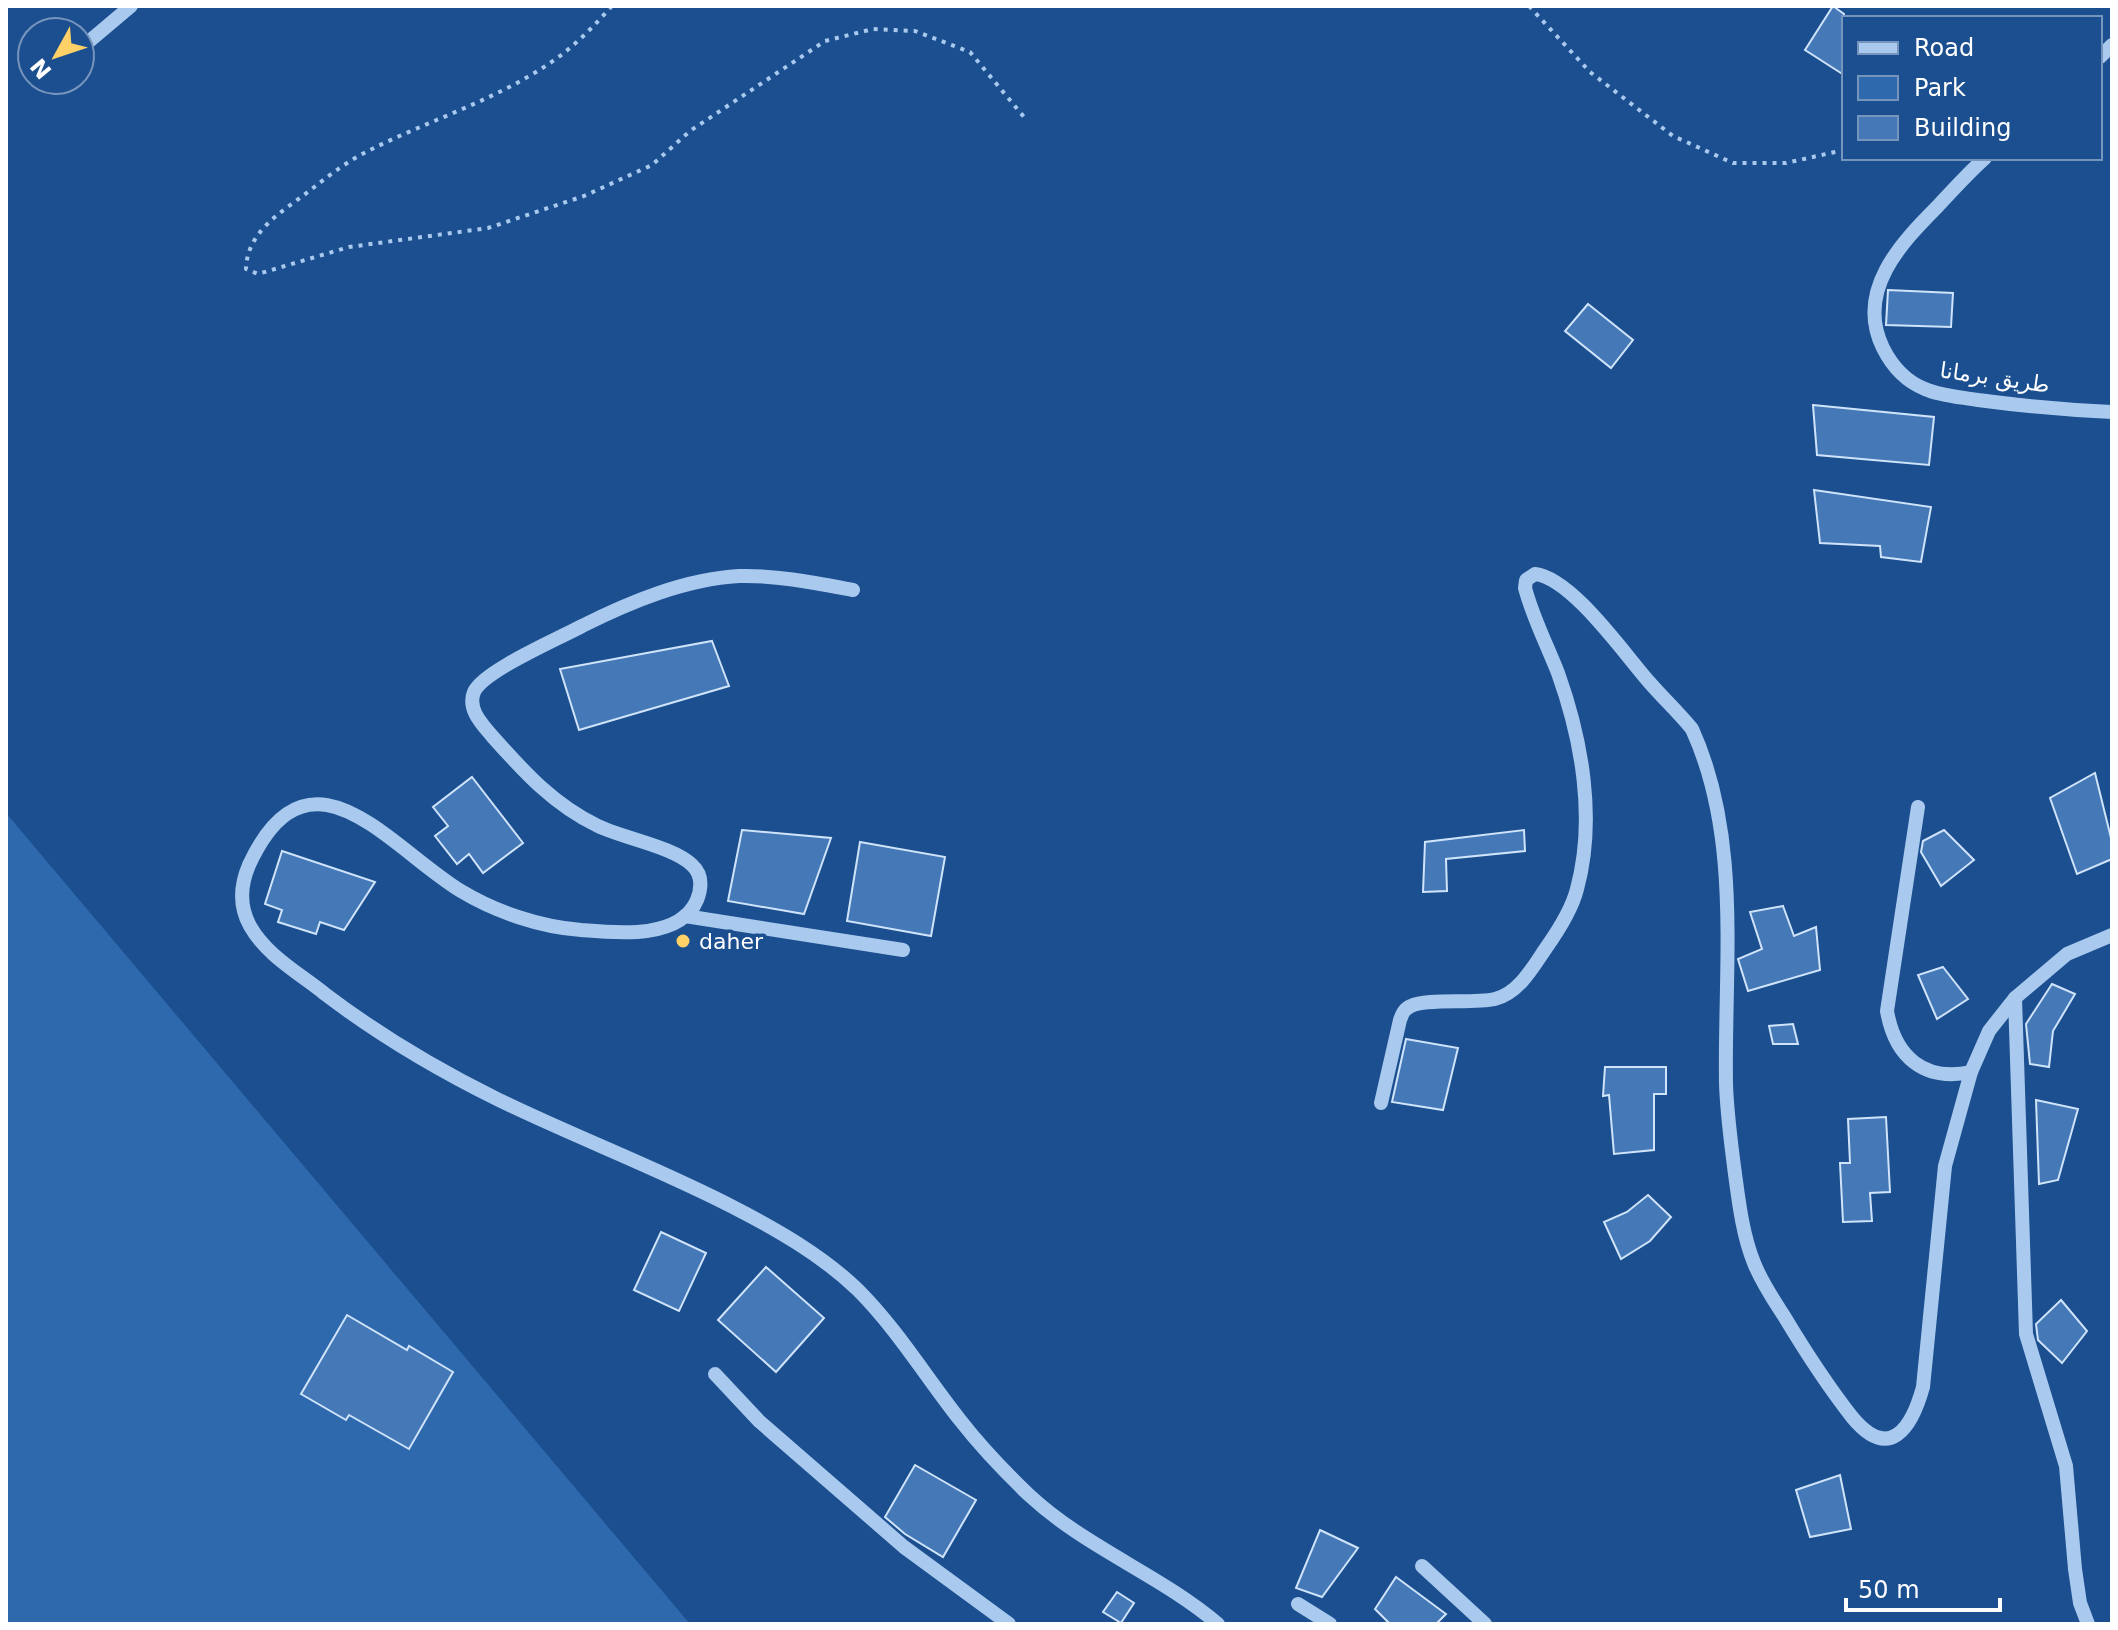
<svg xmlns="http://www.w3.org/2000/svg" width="2118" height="1630" font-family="'DejaVu Sans',Cairo,sans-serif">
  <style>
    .green { fill: #2e69ad }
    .building { fill: #4478b7; stroke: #cfe3fa; stroke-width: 2 }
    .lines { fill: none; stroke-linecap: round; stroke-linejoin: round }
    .path { stroke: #a9c9ee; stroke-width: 4; stroke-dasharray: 4 6; stroke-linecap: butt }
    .minor { stroke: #a9c9ee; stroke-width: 14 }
    .poi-dot { fill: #ffd166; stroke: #1b4f8f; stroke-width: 3 }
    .labels { text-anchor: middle; stroke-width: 7; stroke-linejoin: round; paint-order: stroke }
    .street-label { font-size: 22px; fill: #fff; stroke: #1b4f8f }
    .poi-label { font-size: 22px; fill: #fff; stroke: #1b4f8f; text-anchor: start }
  </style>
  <rect width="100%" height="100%" fill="#1b4f8f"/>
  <path class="green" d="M 6,813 L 690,1624 L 6,1624 Z"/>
  <g class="building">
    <path d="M 1833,6 L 1844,14 L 1844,75 L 1805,50 Z"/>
    <path d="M 1888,290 L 1953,293 L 1951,327 L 1886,325 Z"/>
    <path d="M 1588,304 L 1633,340 L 1611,368 L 1565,331 Z"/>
    <path d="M 1813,405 L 1934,417 L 1929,465 L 1817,455 Z"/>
    <path d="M 1814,490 L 1931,507 L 1921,562 L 1881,557 L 1880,546 L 1820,543 Z"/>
    <path d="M 712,641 L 729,686 L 579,730 L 560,669 Z"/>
    <path d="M 2095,773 L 2112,842 L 2112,859 L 2077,874 L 2050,798 Z"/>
    <path d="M 472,777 L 523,843 L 483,873 L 469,854 L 457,864 L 435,836 L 448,826 L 433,807 Z"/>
    <path d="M 742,830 L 831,838 L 804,914 L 728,901 Z"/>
    <path d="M 1524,830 L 1525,851 L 1446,859 L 1447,891 L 1423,892 L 1425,842 Z"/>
    <path d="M 1944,830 L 1974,860 L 1941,886 L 1921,852 L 1923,841 Z"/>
    <path d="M 860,842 L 945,857 L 931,936 L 847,921 Z"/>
    <path d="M 282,851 L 375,882 L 344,930 L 320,922 L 316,934 L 278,922 L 282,910 L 265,904 Z"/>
    <path d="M 1783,906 L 1794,936 L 1816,927 L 1820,970 L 1748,991 L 1738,959 L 1762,949 L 1750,912 Z"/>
    <path d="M 1943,967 L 1968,999 L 1937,1019 L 1918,975 Z"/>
    <path d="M 2052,984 L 2075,994 L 2053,1031 L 2049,1067 L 2030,1064 L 2026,1024 Z"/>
    <path d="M 1793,1024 L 1798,1044 L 1773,1044 L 1769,1026 Z"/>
    <path d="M 1406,1039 L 1458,1048 L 1443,1110 L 1392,1102 Z"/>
    <path d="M 1605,1067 L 1666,1067 L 1666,1094 L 1654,1094 L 1654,1150 L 1614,1154 L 1609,1095 L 1603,1096 Z"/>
    <path d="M 2036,1100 L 2078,1109 L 2058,1180 L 2039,1184 Z"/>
    <path d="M 1886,1117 L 1890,1192 L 1870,1193 L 1872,1221 L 1843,1222 L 1840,1163 L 1850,1163 L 1848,1119 Z"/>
    <path d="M 1648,1195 L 1671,1217 L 1650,1241 L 1621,1259 L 1604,1222 L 1627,1212 Z"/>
    <path d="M 661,1232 L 706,1253 L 679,1311 L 634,1290 Z"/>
    <path d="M 766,1267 L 824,1318 L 776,1372 L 718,1320 Z"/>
    <path d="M 2061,1300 L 2087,1331 L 2062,1363 L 2038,1340 L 2036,1324 Z"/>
    <path d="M 347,1315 L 407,1350 L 409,1346 L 453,1372 L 409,1449 L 349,1415 L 346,1420 L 301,1394 Z"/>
    <path d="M 915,1465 L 976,1500 L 943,1557 L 905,1534 L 885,1517 Z"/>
    <path d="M 1840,1475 L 1851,1529 L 1810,1537 L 1796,1490 Z"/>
    <path d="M 1320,1530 L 1358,1548 L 1322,1597 L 1296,1588 Z"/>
    <path d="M 1396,1577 L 1446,1614 L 1436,1624 L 1390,1624 L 1375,1609 Z"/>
    <path d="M 1117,1592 L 1134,1603 L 1121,1623 L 1103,1612 Z"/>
  </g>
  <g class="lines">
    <g class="path">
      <path d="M 612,6 C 593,27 574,47 550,63 C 494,101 427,121 368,151 C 346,162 327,177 308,192 C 280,213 247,232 246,269 L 258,274 L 349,247 L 488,228 L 584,196 L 652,165 L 690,131 L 825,41 L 873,29 L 915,31 L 970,52 L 1024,117"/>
      <path d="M 1529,6 L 1590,72 L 1673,136 L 1733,163 L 1786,163 L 1844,150"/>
    </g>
    <g class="minor">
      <path d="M 80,49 L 131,6"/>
      <path d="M 2100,57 L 2112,45"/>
      <path d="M 1985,158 C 1968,173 1953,190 1938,206 C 1901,243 1855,291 1883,348 C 1892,366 1905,381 1925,389 C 1941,396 1961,397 1978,400 C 2023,406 2067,410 2112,412"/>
      <path d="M 853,590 C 816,583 777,575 739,576 C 685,579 630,602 582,626 C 560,638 483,671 474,692 C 467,709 482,724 492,736 C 524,772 554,805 598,826 C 623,838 674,847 692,865 C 702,874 702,887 697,900 C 680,940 616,933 581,930 C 540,927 496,912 461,891 C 389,847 309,735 249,865 C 240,886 239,906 250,926 C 267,956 299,973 325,994 C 379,1035 438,1070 499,1100 C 575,1137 655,1167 731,1206 C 774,1228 822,1255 858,1290 C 897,1329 926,1377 960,1420 C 981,1447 1004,1471 1029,1495 C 1086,1548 1159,1574 1218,1624"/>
      <path d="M 1918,807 L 1887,1011 C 1895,1057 1924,1082 1971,1072"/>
      <path d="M 685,916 L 903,950"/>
      <path d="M 2015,998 L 2026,1334 L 2066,1466 L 2075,1569 L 2080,1603 L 2088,1624"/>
      <path d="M 1381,1103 L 1400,1020 C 1402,1014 1404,1009 1411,1006 C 1427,998 1473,1004 1495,999 C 1519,993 1533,967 1546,948 C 1558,931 1572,909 1577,889 C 1596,819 1582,740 1558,673 C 1547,645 1533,618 1525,588 L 1526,580 L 1535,574 C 1572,578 1625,655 1650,683 C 1664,699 1679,713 1692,729 C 1742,838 1724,967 1726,1084 C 1727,1114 1731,1144 1735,1174 C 1739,1204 1743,1236 1754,1263 C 1762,1283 1773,1299 1784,1316 C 1805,1351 1827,1385 1852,1417 C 1890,1463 1912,1427 1923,1387 L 1945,1166 L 1971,1072 L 1989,1031 L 2015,998 L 2067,954 L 2112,935"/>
      <path d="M 715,1374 L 759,1421 L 904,1547 L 1009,1624"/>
      <path d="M 1422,1566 L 1485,1624"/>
      <path d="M 1298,1604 L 1330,1624"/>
    </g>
  </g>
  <circle class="poi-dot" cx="683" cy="941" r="8"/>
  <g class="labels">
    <g class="street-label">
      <text transform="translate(1995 377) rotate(8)" y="8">طريق برمانا</text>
    </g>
    <g class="poi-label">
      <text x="699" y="949">daher</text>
    </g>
  </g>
  <rect width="2118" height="1630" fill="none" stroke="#ffffff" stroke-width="16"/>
  <rect x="1842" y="16" width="260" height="144" fill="#1b4f8f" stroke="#7695bc" stroke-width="2"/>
  <rect x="1858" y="42" width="40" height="12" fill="#a9c9ee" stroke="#7695bc" stroke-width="2"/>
  <text x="1914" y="56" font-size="24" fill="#ffffff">Road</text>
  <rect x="1858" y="76" width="40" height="24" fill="#2e69ad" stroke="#7695bc" stroke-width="2"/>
  <text x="1914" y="96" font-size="24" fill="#ffffff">Park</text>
  <rect x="1858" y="116" width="40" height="24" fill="#4478b7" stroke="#7695bc" stroke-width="2"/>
  <text x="1914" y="136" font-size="24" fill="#ffffff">Building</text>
  <g transform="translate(56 56) rotate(230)"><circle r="38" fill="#1b4f8f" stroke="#7695bc" stroke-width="2"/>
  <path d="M0-6L14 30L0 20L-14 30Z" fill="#ffd166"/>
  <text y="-12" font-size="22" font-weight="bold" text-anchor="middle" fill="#ffffff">N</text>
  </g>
  <path d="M1846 1598v12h154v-12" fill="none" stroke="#ffffff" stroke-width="4"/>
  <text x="1858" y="1598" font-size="24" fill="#ffffff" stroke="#1b4f8f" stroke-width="6" paint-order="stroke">50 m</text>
</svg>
